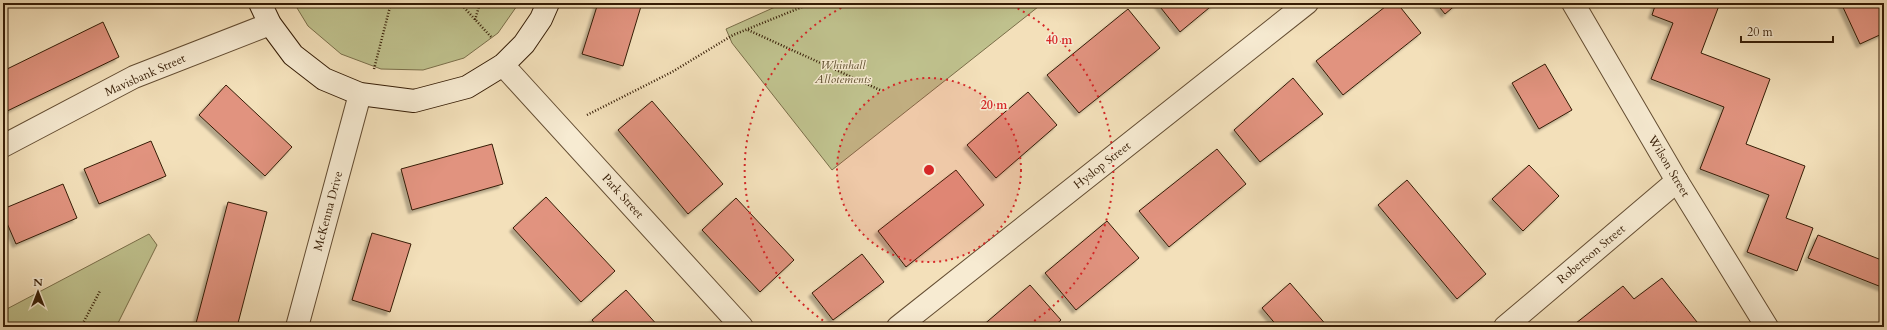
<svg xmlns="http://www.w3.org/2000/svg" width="1887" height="330" font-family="Cardo,serif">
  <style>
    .green { fill: #bfc18d; stroke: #7a6e49 }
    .building { fill: #e1937f; stroke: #351c05; filter: url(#shadow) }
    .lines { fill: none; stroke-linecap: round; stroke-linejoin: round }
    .street-casing { stroke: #644d32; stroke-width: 24 }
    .secondary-casing { stroke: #351c05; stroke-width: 24 }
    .path { stroke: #351c05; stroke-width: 2.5; stroke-dasharray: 1 2; stroke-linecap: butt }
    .street { stroke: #f7ebd2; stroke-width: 22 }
    .secondary { stroke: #f7ebd2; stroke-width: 22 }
    .ring { fill: none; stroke: #d62828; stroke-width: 2; stroke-dasharray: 2 4 }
    .labels { text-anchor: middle; stroke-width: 3; stroke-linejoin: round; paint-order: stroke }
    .park-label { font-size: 12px; font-style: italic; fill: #5e4e2e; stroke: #f7ebd2 }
    .street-label { font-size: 12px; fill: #351c05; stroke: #f7ebd2 }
    .centre { fill: #d62828; stroke: #f7ebd2; stroke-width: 2 }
    .ring-label { font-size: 12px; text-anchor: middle; font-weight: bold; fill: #d62828; stroke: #f7ebd2; stroke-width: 3; stroke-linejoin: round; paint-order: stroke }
  </style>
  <defs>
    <filter id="shadow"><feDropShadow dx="-3.5" dy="3.5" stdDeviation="1" flood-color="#0004"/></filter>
  </defs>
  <rect width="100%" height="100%" fill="#f3e0ba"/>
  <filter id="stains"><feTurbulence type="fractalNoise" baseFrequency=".005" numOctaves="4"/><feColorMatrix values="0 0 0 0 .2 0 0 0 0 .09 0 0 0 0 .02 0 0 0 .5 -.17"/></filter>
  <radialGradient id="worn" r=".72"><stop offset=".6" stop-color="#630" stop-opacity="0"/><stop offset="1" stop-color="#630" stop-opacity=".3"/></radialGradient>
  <g class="green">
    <path d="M 294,3 L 519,3 L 498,33 L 464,58 L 423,70 L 381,69 L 341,54 L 308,26 Z"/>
    <path d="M 784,3 L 1043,3 L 832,170 L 732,43 L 726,29 Z"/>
    <path d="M 149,234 L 157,245 L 116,327 L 3,327 L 3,311 Z"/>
  </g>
  <g class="building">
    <path d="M 598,3 L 642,3 L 623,66 L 582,54 Z"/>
    <path d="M 1157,3 L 1215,3 L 1180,32 Z"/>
    <path d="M 1390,3 L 1397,3 L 1421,33 L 1343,95 L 1316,61 Z"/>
    <path d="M 1436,3 L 1458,3 L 1445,14 Z"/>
    <path d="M 1656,3 L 1720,3 L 1701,53 L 1770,79 L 1746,144 L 1805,166 L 1786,218 L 1813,228 L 1797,271 L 1747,252 L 1769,195 L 1700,169 L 1724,107 L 1651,79 L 1673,23 L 1652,15 Z"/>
    <path d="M 1841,3 L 1884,3 L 1884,33 L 1860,44 Z"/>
    <path d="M 1128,9 L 1160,48 L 1079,113 L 1047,75 Z"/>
    <path d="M 103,22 L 119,57 L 3,113 L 3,71 Z"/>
    <path d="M 1545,64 L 1572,110 L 1539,129 L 1512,83 Z"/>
    <path d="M 1293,78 L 1323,114 L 1260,162 L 1234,130 Z"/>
    <path d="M 226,85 L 292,147 L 265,176 L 199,115 Z"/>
    <path d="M 1028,92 L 1057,125 L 996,178 L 967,145 Z"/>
    <path d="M 652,101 L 723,184 L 688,214 L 618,130 Z"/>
    <path d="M 151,141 L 166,176 L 99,204 L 84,169 Z"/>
    <path d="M 492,144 L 503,184 L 412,210 L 401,169 Z"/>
    <path d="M 1217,149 L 1246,184 L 1169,247 L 1139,211 Z"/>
    <path d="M 1529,165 L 1559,196 L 1523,231 L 1492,199 Z"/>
    <path d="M 956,170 L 984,205 L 906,267 L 878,231 Z"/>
    <path d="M 1407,180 L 1486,274 L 1457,299 L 1378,205 Z"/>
    <path d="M 63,184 L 77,218 L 16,244 L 3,214 L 3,209 Z"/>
    <path d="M 546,197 L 615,271 L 581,302 L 513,228 Z"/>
    <path d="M 736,198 L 794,260 L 760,292 L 702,230 Z"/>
    <path d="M 228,202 L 267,212 L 237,327 L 195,327 Z"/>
    <path d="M 1107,221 L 1139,258 L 1076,310 L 1045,273 Z"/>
    <path d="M 372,233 L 411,244 L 390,312 L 352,300 Z"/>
    <path d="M 1818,235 L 1884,261 L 1884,288 L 1808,258 Z"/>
    <path d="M 862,254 L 884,282 L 833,320 L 812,293 Z"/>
    <path d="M 1662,278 L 1701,327 L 1651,327 L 1647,322 L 1640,327 L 1571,327 L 1623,286 L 1634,299 Z"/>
    <path d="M 1290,283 L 1328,327 L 1278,327 L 1262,308 Z"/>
    <path d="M 1030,285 L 1061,320 L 1053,327 L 981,327 Z"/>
    <path d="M 626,290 L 659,327 L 598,327 L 592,320 Z"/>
  </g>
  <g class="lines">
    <g class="street-casing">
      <g id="street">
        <path d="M 1573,3 L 1677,181 L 1767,327"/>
        <path d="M 503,65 L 742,327"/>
        <path d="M 3,146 L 134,77 L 270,24"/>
        <path d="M 297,327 L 360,94"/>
        <path d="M 898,327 L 1307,3"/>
        <path d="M 1505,327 L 1677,181"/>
      </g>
    </g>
    <g class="secondary-casing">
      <path id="secondary" d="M 260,3 L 270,24 L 293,55 L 324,79 L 360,94 L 414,101 L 467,87 L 503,65 L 524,44 L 541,19 L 548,3"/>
    </g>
    <g class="path">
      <path d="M 460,3 L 492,38"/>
      <path d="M 475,20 L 480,3"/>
      <path d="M 748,30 L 880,90"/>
      <path d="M 374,69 L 391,3"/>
      <path d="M 587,115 L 672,72 L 733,35 L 812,3"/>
      <path d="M 81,327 L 100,291"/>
    </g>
    <use href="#street" class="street"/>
    <use href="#secondary" class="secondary"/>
  </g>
  <circle cx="929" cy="170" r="92" fill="#d62828" fill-opacity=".12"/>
  <g class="ring">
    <circle cx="929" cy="170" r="92"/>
    <path d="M833 327A184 184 0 0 1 851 3M1007 3A184 184 0 0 1 1025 327"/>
  </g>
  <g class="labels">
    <g class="park-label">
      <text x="843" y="69">Whinhall<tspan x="843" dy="14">Allotements</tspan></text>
    </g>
    <g class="street-label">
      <text transform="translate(145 75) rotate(-24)" y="4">Mavisbank Street</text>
      <text transform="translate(1102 165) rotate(-38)" y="4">Hyslop Street</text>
      <text transform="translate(1669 166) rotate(59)" y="4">Wilson Street</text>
      <text transform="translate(623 196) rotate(48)" y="4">Park Street</text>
      <text transform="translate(328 211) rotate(-75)" y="4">McKenna Drive</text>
      <text transform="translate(1591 254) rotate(-40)" y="4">Robertson Street</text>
    </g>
  </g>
  <circle cx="929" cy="170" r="6" class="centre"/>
  <g class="ring-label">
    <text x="1059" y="44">40 m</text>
    <text x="994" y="109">20 m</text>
  </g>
  <rect width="1887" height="330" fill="none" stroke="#f3e0ba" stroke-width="16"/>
  <rect x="4" y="4" width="1879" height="322" fill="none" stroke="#351c05" stroke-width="2"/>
  <rect x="8" y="8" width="1871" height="314" fill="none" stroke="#351c05"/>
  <g transform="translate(38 292)" stroke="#f7ebd2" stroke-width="3" paint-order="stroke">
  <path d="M0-3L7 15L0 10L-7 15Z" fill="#351c05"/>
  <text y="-6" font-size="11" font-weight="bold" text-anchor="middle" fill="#351c05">N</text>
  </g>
  <path d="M1741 36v6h92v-6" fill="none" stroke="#351c05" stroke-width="2"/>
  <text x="1747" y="36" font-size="12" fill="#351c05" stroke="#f7ebd2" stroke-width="3" paint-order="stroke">20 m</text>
  <rect width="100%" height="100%" filter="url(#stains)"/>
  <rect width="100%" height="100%" fill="url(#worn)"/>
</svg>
